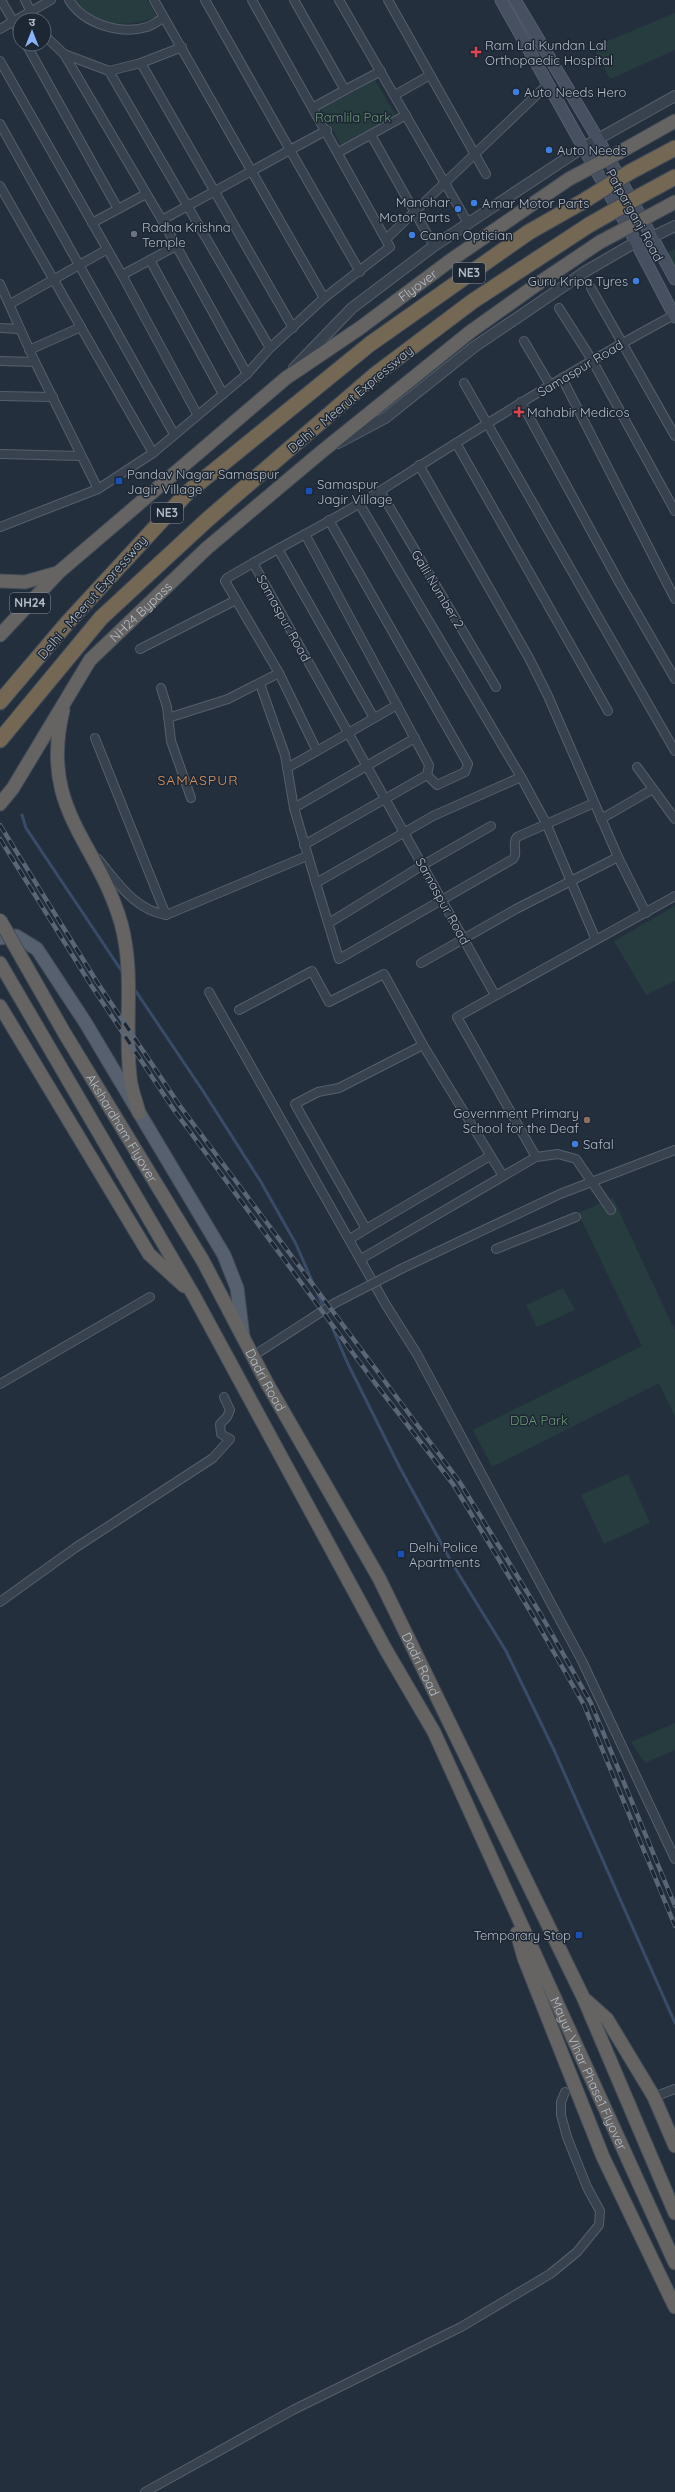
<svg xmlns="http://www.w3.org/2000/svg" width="675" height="2492" font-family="Quicksand,'Noto Sans Devanagari',sans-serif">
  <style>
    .green { fill: #263c3f }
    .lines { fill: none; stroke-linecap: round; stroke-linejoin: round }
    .stream { stroke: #394c67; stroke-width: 3 }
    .minor-casing { stroke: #565f6c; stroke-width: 10 }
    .tertiary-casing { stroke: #565f6c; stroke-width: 12 }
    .secondary-casing { stroke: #565f6c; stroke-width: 13 }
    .primary-casing { stroke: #414a57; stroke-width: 15 }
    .trunk-casing { stroke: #434c59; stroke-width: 15 }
    .motorway-casing { stroke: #434c59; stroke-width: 17 }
    .minor { stroke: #38414e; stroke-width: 8 }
    .tertiary { stroke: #38414e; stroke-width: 10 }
    .secondary { stroke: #465061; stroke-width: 11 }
    .primary { stroke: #56606e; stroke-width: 13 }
    .trunk { stroke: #656462; stroke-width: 13 }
    .motorway { stroke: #746855; stroke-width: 15 }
    .rail-casing { stroke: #5a6575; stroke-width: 4.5 }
    .rail { stroke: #1d2633; stroke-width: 3; stroke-dasharray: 9; stroke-linecap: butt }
    .minor-bridge-casing { stroke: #565f6c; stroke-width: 10; stroke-linecap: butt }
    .trunk-bridge-casing { stroke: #434c59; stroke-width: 15; stroke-linecap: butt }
    .motorway-bridge-casing { stroke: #434c59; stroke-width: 17; stroke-linecap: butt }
    .minor-bridge { stroke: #38414e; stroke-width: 8 }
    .trunk-bridge { stroke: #656462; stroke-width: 13 }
    .motorway-bridge { stroke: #746855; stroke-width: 15 }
    .health-dot { fill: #e0444e; stroke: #1d2633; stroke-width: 1.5 }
    .shop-dot { fill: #3f7fe0; stroke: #1d2633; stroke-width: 1.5 }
    .worship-dot { fill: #6b7280; stroke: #1d2633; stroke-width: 1.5 }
    .transit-dot { fill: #1a4fb4; stroke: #1d2633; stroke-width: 1.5 }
    .education-dot { fill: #8d6e63; stroke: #1d2633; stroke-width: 1.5 }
    .labels { text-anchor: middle; stroke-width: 3; stroke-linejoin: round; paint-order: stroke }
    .shield { fill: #1d2633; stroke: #878f9c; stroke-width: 1 }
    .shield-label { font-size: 12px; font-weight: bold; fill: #b4bcc9 }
    .poi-label { font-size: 13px; fill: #b4bcc9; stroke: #1d2633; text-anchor: start }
    .park-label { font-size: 13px; fill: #6b9a76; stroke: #1d2633 }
    .street-label { font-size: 13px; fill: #b4bcc9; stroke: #1d2633 }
    .neighbourhood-label { font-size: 14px; letter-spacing: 1px; fill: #d59563; stroke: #1d2633 }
  </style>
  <rect width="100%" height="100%" fill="#242f3e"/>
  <g class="green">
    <path d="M 73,0 L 147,0 L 157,17 C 131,26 107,28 84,10 C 80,7 75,5 73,0 Z"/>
    <path d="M 675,13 L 675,50 L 610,79 L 593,47 Z"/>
    <path d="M 375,80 L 397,117 L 342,147 L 321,109 Z"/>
    <path d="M 675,249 L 675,268 L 667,253 Z"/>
    <path d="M 675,906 L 675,981 L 646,995 L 614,941 Z"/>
    <path d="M 613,1198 L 675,1331 L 675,1417 L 659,1383 L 492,1467 L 473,1430 L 642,1346 L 578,1213 Z"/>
    <path d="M 563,1288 L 575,1310 L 537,1327 L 526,1305 Z"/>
    <path d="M 628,1474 L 650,1523 L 604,1544 L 581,1495 Z"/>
    <path d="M 675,1723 L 675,1750 L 645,1763 L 631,1742 Z"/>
  </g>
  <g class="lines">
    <g class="stream">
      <path d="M 22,815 L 26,828 L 123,973"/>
      <path d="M 133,987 L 203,1091 L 261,1182 L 296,1244 L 348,1364 L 399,1466 L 452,1563 L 506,1651 L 554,1750 L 675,2023"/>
    </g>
    <g class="minor-casing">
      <g id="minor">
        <path d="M 1,0 L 20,33"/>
        <path d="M 25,0 L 35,20"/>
        <path d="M 69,0 C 84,24 120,35 147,27 C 153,25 159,20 164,18"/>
        <path d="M 154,0 L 324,298"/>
        <path d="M 205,0 L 290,150 L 327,130"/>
        <path d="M 294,0 L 345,90 L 314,107"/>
        <path d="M 339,0 L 468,223"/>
        <path d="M 388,0 L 486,174"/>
        <path d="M 0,29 L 51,0"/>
        <path d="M 44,35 L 64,54 L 109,71 L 141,63 L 182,47"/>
        <path d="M 26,44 L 118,209"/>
        <path d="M 64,54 L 162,220 L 247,374"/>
        <path d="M 0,61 L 122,275 L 197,414"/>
        <path d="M 141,63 L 293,328"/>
        <path d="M 109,71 L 270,348"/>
        <path d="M 345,90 L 381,71"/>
        <path d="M 395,95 L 430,75"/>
        <path d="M 0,124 L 174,434"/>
        <path d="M 371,135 L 434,246"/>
        <path d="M 339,152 L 406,115"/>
        <path d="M 0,186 L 153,453"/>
        <path d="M 162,220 L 290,150 L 360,272"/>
        <path d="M 92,223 L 146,194"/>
        <path d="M 386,239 L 548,84"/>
        <path d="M 150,260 L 223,394"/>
        <path d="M 122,275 L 176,246"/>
        <path d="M 0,284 L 35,362 L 98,489"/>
        <path d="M 591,288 L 675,436"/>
        <path d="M 10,304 L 106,250"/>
        <path d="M 559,308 L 592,360 L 675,511"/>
        <path d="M 0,328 L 20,329"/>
        <path d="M 524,341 L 550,385"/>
        <path d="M 29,350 L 81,327"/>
        <path d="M 0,361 L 35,362"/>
        <path d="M 562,378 L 675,599"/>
        <path d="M 464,383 L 675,751"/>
        <path d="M 0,396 L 53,397"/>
        <path d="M 521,402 L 619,582 L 675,679"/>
        <path d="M 456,443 L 608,711"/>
        <path d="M 0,454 L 80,456"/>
        <path d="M 419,465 L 529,658 L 548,696 L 618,857 L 646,913"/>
        <path d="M 380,491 L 496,687"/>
        <path d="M 329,520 L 468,764 L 465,772 L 437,785 L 427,775"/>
        <path d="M 0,527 L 98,489 L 153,453 L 247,374 L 270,348 L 324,298 L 390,247 L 252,0"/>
        <path d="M 278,549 L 374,718"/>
        <path d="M 140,649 L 236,600"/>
        <path d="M 279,673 L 317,751 L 287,768"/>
        <path d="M 260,684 L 285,755 L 294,808 L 316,883 L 433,816 L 521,777 L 359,503"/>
        <path d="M 161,688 L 167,707 L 171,741 L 191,798"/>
        <path d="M 168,718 L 228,699 L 279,673 L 225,581 L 227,578 L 253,563"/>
        <path d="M 95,738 L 166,915"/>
        <path d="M 317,751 L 397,705"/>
        <path d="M 637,767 L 675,819"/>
        <path d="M 521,777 L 546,823 L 596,940"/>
        <path d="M 294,808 L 415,738"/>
        <path d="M 601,819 L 653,789"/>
        <path d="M 304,845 L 427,775 L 429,765 L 305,534"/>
        <path d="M 98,859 C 118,883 134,909 166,915 L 307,856"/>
        <path d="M 316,883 L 339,959 L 513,859 C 519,852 511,844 517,837 L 594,803"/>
        <path d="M 329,923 L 423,865 L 491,826"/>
        <path d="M 421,963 L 516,909 L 618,857"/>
        <path d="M 209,992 L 386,1305 L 417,1354 L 582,1661 L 675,1859"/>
        <path d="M 495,995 L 253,563 C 295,539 339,517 380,491 C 476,430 573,369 674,315"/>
        <path d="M 239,1010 L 312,971 L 329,1002 L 384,974 L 423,1045 L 503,1176"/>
        <path d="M 423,1045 L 339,1088 L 318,1092 L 295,1104 L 366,1229 L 490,1156"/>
        <path d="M 536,1157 L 457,1017 L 675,896"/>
        <path d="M 350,1239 L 366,1229"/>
        <path d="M 496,1249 L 576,1217"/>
        <path d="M 361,1259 L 536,1157 L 558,1154 L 576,1159 L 611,1210"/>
        <path d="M 403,1268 L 560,1194 L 675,1150"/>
        <path d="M 253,1356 L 335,1303"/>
        <path d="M 0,1384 L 150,1297"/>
        <path d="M 0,1602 L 75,1548 L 213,1458 L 230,1439 L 221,1434 L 220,1424 L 227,1417 L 230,1410 L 224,1397"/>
        <path d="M 654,2097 L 675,2089"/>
        <path d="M 145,2492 L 293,2410 L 461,2327 L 550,2274 L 577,2252 L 599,2225 L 600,2211 L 587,2187 L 567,2137 L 561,2115 L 561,2102 L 565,2092"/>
      </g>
    </g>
    <g class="tertiary-casing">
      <g id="tertiary">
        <path d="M 652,237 L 675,226"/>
        <path d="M 294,368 L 352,308 L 434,246 L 582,148 L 675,96"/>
        <path d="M 338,443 L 385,418 L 474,347 L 586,271 L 636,242"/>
      </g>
    </g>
    <g class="secondary-casing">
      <g id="secondary">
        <path d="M 501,0 L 630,231 L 675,317"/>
        <path d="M 515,0 L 598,139 L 675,279"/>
      </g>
    </g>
    <g class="primary-casing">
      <path id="primary" d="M 0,938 L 16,936 L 37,949 L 85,1022 L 224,1255 L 237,1288 L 243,1337"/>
    </g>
    <g class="trunk-casing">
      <g id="trunk">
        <path d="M 620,152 L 675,121"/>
        <path d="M 651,215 L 675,202"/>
        <path d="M 0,581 L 25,582 L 57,573"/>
        <path id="s1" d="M 0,635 L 59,572 L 286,378 L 360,328 L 451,260 L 569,179"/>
        <path d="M 63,710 C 39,810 97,840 121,923 C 135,974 124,1026 130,1077 C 131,1089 136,1101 139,1113"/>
        <path id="s2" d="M 0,804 L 13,788 L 90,660 L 207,548 L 320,453 L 470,332 L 536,285 L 600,242"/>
        <path id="s3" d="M 0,963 L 194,1296 L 386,1650 L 434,1732 L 675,2263"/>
        <path d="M 0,1006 L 149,1254 L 184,1286"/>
        <path id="s4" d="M 65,1034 L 203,1261 L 268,1385 L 379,1578 L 584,1999 L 675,2213"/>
        <path d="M 517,1933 L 524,1958 L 603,2157 L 675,2307"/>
        <path d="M 587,2001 L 607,2019 L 654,2097 L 675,2146"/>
      </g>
    </g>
    <g class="motorway-casing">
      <g id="motorway">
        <path d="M 630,172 L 675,148"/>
        <path d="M 640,196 L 675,177"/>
        <path d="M 0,702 L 68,622 L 188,492 L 370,344 L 529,232 L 582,202"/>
        <path d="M 0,740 L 101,618 L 208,519 L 376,374 L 473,301 L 589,225"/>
      </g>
    </g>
    <use href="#minor" class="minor"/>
    <use href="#tertiary" class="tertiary"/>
    <use href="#secondary" class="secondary"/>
    <use href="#primary" class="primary"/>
    <use href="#trunk" class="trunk"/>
    <use href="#motorway" class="motorway"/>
    <g class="rail-casing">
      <g id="rail">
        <path d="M 0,825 L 97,982 L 180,1106 L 459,1481 L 540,1613 L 591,1703 L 675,1906"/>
        <path d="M 0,839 L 91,985 L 174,1110 L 375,1383 L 453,1484 L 533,1616 L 584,1705 L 675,1926"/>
      </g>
    </g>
    <use href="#rail" class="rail"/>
    <g class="minor-bridge-casing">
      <path id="minor-bridge" d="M 335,1303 L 403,1268"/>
    </g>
    <g class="trunk-bridge-casing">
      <g id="trunk-bridge">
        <path d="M 569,179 L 620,152"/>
        <path d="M 600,242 L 651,215"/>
        <path d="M 0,920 L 65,1034"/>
      </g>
    </g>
    <g class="motorway-bridge-casing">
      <g id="motorway-bridge">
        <path d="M 582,202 L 630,172"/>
        <path d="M 589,225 L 640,196"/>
      </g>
    </g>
    <use href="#minor-bridge" class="minor-bridge"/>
    <use href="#trunk-bridge" class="trunk-bridge"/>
    <use href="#motorway-bridge" class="motorway-bridge"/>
  </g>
  <g class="health-dot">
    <path d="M474 46h4v4h4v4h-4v4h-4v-4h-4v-4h4z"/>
    <path d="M517 406h4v4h4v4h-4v4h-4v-4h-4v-4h4z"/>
  </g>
  <g class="shop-dot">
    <circle cx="516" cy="92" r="4"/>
    <circle cx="549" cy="150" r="4"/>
    <circle cx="474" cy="203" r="4"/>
    <circle cx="458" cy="209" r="4"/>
    <circle cx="412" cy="235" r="4"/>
    <circle cx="636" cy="281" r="4"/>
    <circle cx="575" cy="1144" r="4"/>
  </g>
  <circle class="worship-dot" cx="134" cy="234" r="4"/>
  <g class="transit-dot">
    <rect x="115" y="477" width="8" height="8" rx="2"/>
    <rect x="305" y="487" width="8" height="8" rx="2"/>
    <rect x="397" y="1550" width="8" height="8" rx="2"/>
    <rect x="575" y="1931" width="8" height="8" rx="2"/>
  </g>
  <circle class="education-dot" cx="587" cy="1120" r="4"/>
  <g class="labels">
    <g class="shield">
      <rect x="453" y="263" width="32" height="20" rx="3"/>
      <rect x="151" y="503" width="32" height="20" rx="3"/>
      <rect x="10" y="593" width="40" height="20" rx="3"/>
    </g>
    <g class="shield-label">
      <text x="469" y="277">NE3</text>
      <text x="167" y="517">NE3</text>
      <text x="30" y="607">NH24</text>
    </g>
    <g class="poi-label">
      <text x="485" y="50">Ram Lal Kundan Lal<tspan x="485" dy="15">Orthopaedic Hospital</tspan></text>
      <text x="524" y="97">Auto Needs Hero</text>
      <text x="557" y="155">Auto Needs</text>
      <text x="450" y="207" text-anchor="end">Manohar<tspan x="450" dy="15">Motor Parts</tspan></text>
      <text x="482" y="208">Amar Motor Parts</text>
      <text x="142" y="232">Radha Krishna<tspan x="142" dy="15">Temple</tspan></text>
      <text x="420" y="240">Canon Optician</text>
      <text x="628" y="286" text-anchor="end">Guru Kripa Tyres</text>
      <text x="527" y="417">Mahabir Medicos</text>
      <text x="127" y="479">Pandav Nagar Samaspur<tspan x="127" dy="15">Jagir Village</tspan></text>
      <text x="317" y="489">Samaspur<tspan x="317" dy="15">Jagir Village</tspan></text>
      <text x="579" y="1118" text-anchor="end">Government Primary<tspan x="579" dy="15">School for the Deaf</tspan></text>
      <text x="583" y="1149">Safal</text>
      <text x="409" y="1552">Delhi Police<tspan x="409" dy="15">Apartments</tspan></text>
      <text x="571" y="1940" text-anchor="end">Temporary Stop</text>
    </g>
    <g class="park-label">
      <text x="353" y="122">Ramlila Park</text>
      <text x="539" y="1425">DDA Park</text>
    </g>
    <g class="street-label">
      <text transform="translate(635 215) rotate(61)" y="5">Patparganj Road</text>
      <text dy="5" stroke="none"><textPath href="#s1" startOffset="546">Flyover</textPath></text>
      <text transform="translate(580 368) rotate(-31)" y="5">Samaspur Road</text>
      <text transform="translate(350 399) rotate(-40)" y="5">Delhi - Meerut Expressway</text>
      <text transform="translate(438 589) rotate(59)" y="5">Galli Number 2</text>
      <text transform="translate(92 597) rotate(-49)" y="5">Delhi - Meerut Expressway</text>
      <text dy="5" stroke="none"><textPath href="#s2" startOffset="240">NH24 Bypass</textPath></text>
      <text transform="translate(284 618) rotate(61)" y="5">Samaspur Road</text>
      <text transform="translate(443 901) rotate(61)" y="5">Samaspur Road</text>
      <text dy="5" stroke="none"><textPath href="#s4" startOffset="110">Akshardham Flyover</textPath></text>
      <text dy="5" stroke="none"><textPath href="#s4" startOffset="400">Dadri Road</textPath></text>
      <text dy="5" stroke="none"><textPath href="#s4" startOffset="724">Dadri Road</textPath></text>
      <text dy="5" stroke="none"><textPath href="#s3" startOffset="1258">Mayur Vihar Phase1 Flyover</textPath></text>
    </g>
    <g class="neighbourhood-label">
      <text x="198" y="785">SAMASPUR</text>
    </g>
  </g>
  <g transform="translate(32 32)"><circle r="19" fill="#1d2633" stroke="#59626f"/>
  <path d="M0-3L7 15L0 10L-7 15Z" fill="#8ab4f8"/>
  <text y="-6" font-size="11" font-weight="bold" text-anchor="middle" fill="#b4bcc9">उ</text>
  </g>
</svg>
